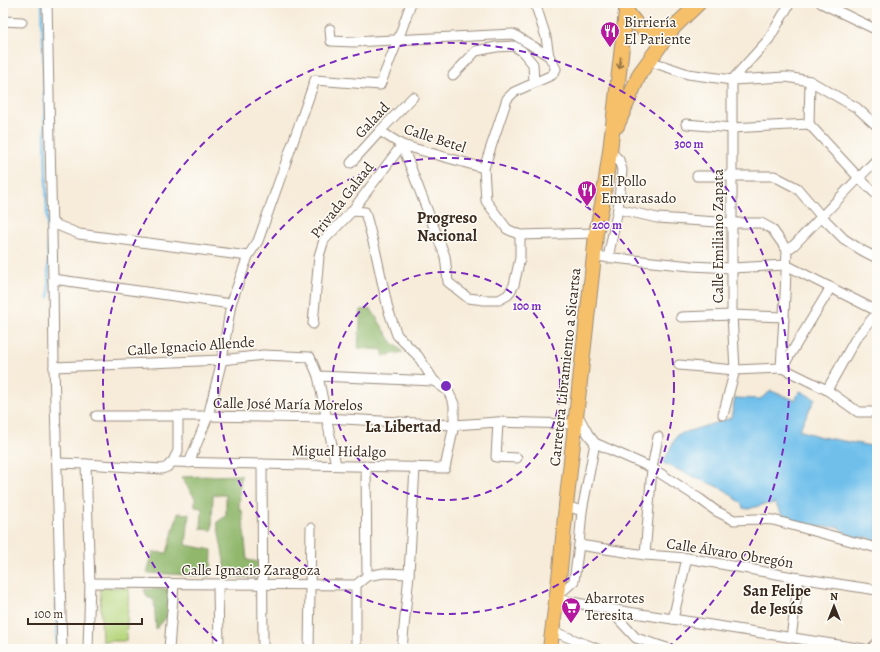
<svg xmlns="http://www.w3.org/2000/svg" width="880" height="652" font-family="Alegreya,serif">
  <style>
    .green { fill: #b6d67d; stroke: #78804e }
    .forest { fill: #90b76c; stroke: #667045 }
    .water { fill: #70bfeb; stroke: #567484 }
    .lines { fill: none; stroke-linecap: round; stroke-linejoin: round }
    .stream { stroke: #70bfeb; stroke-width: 2.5 }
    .street-casing { stroke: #998b7c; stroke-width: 11 }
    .primary-casing { stroke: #998b7c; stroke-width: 16 }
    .street { stroke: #fff; stroke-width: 9 }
    .primary { stroke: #f6c06b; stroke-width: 14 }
    .oneway { stroke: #8f6e41 }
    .ring { fill: none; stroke: #7b2cbf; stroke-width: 2; stroke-dasharray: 7 5 }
    .labels { text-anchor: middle; stroke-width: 3; stroke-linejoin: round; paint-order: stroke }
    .poi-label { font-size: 15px; fill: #3b2a1e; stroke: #fdfcf7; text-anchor: start }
    .street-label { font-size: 15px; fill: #3b2a1e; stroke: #fdfcf7 }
    .neighbourhood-label { font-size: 16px; font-weight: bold; fill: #3b2a1e; stroke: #fdfcf7 }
    .centre { fill: #7b2cbf; stroke: #fdfcf7; stroke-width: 2 }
    .ring-label { font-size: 12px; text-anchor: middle; font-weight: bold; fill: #7b2cbf; stroke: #fdfcf7; stroke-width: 3; stroke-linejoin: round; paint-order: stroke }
  </style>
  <rect width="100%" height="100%" fill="#fdfcf7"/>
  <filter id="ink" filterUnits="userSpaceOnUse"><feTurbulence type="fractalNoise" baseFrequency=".025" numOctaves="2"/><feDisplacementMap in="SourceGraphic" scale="8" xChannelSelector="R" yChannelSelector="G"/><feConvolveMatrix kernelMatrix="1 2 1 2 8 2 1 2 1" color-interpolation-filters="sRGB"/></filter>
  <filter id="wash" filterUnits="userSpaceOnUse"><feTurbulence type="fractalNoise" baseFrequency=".012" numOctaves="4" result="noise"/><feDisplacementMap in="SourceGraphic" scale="16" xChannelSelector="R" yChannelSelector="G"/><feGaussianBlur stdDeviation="0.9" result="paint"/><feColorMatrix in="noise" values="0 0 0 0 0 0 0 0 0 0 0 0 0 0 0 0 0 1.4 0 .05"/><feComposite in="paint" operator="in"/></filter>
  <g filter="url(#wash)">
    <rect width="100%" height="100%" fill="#f7ecda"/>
    <path class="green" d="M 100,587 L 129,588 L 126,641 L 102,641 Z"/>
    <g class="forest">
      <path d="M 371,309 L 392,342 L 403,352 L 383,356 L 383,350 L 358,348 L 361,310 Z"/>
      <path d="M 241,475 L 239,510 L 242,510 L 247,560 L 259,562 L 259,577 L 227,577 L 217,522 L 226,516 L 226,495 L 213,495 L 212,530 L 201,529 L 202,508 L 195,507 L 195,498 L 181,477 Z"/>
      <path d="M 178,513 L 189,514 L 186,545 L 212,550 L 211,576 L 147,573 L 153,552 L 167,553 Z"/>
      <path d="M 144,589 L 170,589 L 167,617 L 156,629 L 154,600 L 147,597 Z"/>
    </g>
    <path class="water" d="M 771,391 L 795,400 L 800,391 L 815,399 L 799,430 L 821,437 L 877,447 L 877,543 L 869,537 L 852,538 L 838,527 L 813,527 L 795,524 L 783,516 L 775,503 L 762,505 L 748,509 L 743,508 L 741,503 L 725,490 L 663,463 L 677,435 L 731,418 L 735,398 L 760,399 Z"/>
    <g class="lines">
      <g class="stream">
        <path d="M 42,3 L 49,297"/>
        <path d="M 56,592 L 57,649"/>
      </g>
    </g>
  </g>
  <g filter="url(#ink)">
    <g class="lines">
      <g class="street-casing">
        <g id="street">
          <path d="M 47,3 L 53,279 L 54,367 L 62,649"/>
          <path d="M 535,3 L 546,37 L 549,56"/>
          <path d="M 821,3 L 877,30"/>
          <path d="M 3,21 L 22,22"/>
          <path d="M 330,29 L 331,41 L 353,42 L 513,34 L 549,56 L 556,69 L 552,75 L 514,92 L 507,99 L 484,168 L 486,201 L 507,229 L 520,235 L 596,233"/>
          <path d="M 649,61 L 688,74 L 732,80 L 786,77 L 810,81 L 857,108 L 877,126"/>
          <path d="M 453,75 L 476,51 L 496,47 L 514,46 L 522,51 L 533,64 L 534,83"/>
          <path d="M 686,124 L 732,128 L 809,124 L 859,178 L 877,195"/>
          <path d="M 809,124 L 810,81"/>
          <path d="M 380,131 L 402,145 L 484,168"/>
          <path d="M 402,145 L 445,256 L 448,282 L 468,298 L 484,300 L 499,300 L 508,295 L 514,285 L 520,258 L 520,235"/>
          <path d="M 351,163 L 380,131 L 413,97"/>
          <path d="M 697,176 L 774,176 L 797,188 L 821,216 L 844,239 L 863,251 L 877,258"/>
          <path d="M 618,209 L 657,218 L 732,223 L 761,223 L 772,229 L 787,250 L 784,317 L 781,368"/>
          <path d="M 52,223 L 79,234 L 248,256"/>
          <path d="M 787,250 L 794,245 L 877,159"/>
          <path d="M 594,256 L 691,266 L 732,268 L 786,265 L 877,311"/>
          <path d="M 608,258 L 618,209 L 622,170 L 619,160 L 610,151"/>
          <path d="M 53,279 L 231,304"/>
          <path d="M 681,317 L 732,315 L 784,317"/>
          <path d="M 313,324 L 319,256 L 324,240 L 352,211 L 402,145"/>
          <path d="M 679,365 L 735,370 L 782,368 L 827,390 L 858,412 L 877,412"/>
          <path d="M 54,367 L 222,360 L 263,355 L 310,357 L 318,376 L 336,465"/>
          <path d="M 782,368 L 831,287"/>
          <path d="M 318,376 L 434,381"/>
          <path d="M 827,390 L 856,338 L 877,313"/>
          <path d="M 577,414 L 588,434 L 595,443 L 652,468 L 700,499 L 716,511 L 734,520 L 756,519 L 773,520 L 877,548"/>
          <path d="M 723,415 L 735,370 L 732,315 L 732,80 L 769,39 L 790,3"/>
          <path d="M 96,416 L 208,416 L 325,418 L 454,425 L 498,422 L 575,424"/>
          <path d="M 498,422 L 496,457 L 517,458"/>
          <path d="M 172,462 L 445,468 L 454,425 L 454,404 L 448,391 L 434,381 L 418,356 L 397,335 L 388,309 L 375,249 L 365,212 L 352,211"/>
          <path d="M 57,463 L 86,464 L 162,469 L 167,467 L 173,461 L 178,451 L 178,416"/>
          <path d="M 189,463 L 208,416 L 222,360 L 231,304 L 248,256 L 258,241 L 315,80 L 380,85 L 398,40 L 411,3"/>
          <path d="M 86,464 L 90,583 L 88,649"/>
          <path d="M 262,464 L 263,649"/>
          <path d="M 366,466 L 367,576"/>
          <path d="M 582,511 L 595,443"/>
          <path d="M 579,545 L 645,555 L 687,558 L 799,578 L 877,590"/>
          <path d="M 645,555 L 652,468 L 658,437"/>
          <path d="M 90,583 L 356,585 L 367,576 L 384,573 L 409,574"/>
          <path d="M 218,585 L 219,649"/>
          <path d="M 556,597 L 574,581 L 579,545 L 582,511 L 566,506"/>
          <path d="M 556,599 L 609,609 L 864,649"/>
          <path d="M 609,609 L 636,638 L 670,649"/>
          <path d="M 673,619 L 687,558"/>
          <path d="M 552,631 L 598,649"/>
          <path d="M 791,638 L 799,578"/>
          <path d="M 169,649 L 174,584"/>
          <path d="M 309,649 L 311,528"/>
          <path d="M 356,649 L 356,585"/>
          <path d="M 402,649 L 409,574 L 415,467"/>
          <path d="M 871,649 L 877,643"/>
        </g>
      </g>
      <g class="primary-casing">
        <g id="primary">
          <path d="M 626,10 C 633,20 640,32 655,32 C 661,32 668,29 673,28"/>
          <path d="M 617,126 L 640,73 L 673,28 L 699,3"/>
          <path d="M 550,649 L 560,570 L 566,506 L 594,256 L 596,233 L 603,200 L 610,151 L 627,3"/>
        </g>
      </g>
      <use href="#street" class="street"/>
      <use href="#primary" class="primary"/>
    </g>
    <defs><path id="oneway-shaft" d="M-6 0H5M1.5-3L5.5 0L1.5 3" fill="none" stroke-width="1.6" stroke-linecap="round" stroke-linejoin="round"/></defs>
    <use class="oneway" href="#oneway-shaft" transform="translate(620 63) rotate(96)"/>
  </g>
  <g class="ring">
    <circle cx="446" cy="386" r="114"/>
    <circle cx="446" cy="386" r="228"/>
    <path d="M226 649A343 343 0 1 1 666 649"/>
  </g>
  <defs>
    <g id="restaurant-pin" transform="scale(1)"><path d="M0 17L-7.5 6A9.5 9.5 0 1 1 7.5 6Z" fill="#b5179e" stroke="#fdfcf7"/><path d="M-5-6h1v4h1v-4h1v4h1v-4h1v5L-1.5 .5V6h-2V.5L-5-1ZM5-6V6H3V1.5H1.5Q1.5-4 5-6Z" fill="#fff"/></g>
    <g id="supermarket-pin" transform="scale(1)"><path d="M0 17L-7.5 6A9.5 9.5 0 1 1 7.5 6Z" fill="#b5179e" stroke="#fdfcf7"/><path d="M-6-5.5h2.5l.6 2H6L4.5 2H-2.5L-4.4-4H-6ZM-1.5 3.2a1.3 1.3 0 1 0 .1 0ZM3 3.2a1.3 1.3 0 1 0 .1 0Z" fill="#fff"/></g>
  </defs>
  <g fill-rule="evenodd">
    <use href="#restaurant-pin" x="610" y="31"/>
    <use href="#restaurant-pin" x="587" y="190"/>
    <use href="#supermarket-pin" x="571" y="607"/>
  </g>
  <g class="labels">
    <g class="poi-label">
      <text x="624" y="27">Birriería<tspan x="624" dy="17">El Pariente</tspan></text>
      <text x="601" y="186">El Pollo<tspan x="601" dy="17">Emvarasado</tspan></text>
      <text x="585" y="603">Abarrotes<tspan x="585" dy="17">Teresita</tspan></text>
    </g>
    <g class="street-label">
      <text transform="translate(372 120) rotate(-47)" y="5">Galaad</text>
      <text transform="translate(435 138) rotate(18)" y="5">Calle Betel</text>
      <text transform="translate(342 200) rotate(-52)" y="5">Privada Galaad</text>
      <text transform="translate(718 236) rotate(-90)" y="5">Calle Emiliano Zapata</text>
      <text transform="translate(191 346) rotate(-4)" y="5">Calle Ignacio Allende</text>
      <text transform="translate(565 367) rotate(-84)" y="5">Carretera Libramiento a Sicartsa</text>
      <text transform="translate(288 404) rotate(1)" y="5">Calle José María Morelos</text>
      <text transform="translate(339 451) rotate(1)" y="5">Miguel Hidalgo</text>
      <text transform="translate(730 553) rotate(9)" y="5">Calle Álvaro Obregón</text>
      <text x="251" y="575">Calle Ignacio Zaragoza</text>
    </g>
    <g class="neighbourhood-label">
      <text x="447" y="223">Progreso<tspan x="447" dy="18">Nacional</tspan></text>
      <text x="403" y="432">La Libertad</text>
      <text x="777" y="596">San Felipe<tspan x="777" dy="18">de Jesús</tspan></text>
    </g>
  </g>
  <circle cx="446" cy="386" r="6" class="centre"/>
  <g class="ring-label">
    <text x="689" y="148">300 m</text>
    <text x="607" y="229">200 m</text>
    <text x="527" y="310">100 m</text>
  </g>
  <rect width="880" height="652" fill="none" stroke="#fdfcf7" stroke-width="16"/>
  <g transform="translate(834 606)" stroke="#fdfcf7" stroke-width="3" paint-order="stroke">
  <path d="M0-3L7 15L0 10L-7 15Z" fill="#3b2a1e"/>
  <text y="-6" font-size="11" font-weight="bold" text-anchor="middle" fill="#3b2a1e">N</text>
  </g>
  <path d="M28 618v6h114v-6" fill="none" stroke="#3b2a1e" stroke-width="2"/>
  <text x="34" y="618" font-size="12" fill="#3b2a1e" stroke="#fdfcf7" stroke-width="3" paint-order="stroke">100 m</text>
</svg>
